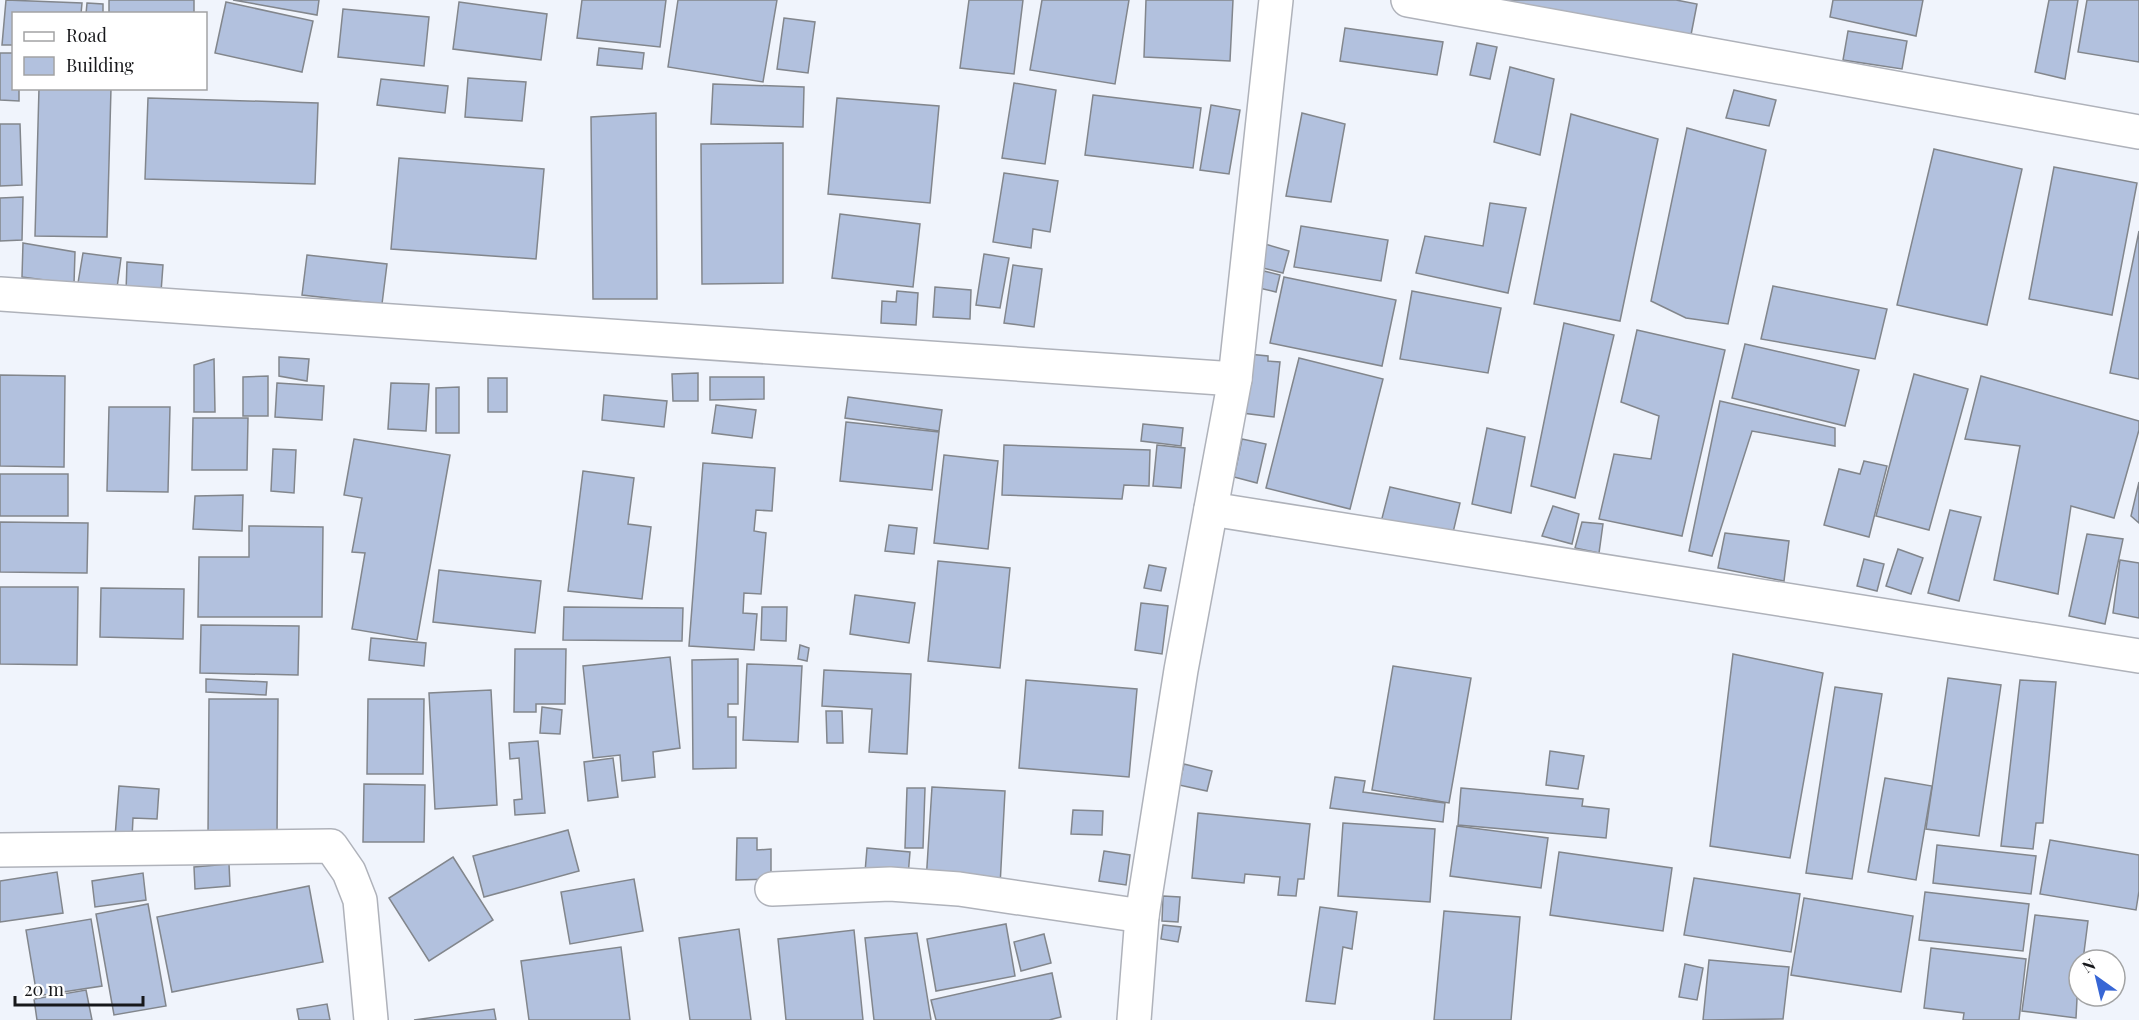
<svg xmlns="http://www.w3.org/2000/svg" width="2139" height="1020" font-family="'Playfair Display',serif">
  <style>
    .building { fill: #b2c1de; stroke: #82868c; stroke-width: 1.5 }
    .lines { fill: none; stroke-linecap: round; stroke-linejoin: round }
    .street-casing { stroke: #afb2ba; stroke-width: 36 }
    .street { stroke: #fff; stroke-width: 33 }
  </style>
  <rect width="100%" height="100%" fill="#f0f4fc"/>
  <g class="building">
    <path d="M 6,0 L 82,3 L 81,14 L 14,14 L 14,45 L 2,45 Z"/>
    <rect x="109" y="0" width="85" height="14"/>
    <path d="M 233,0 L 319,0 L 317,15 Z"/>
    <path d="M 582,0 L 666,0 L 660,47 L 577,38 Z"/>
    <path d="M 678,0 L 777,0 L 763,82 L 668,67 Z"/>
    <path d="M 969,0 L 1023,0 L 1014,74 L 960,68 Z"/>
    <path d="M 1042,0 L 1129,0 L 1115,84 L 1030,70 Z"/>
    <path d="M 1146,0 L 1233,0 L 1230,61 L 1144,57 Z"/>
    <path d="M 1491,0 L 1676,0 L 1697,4 L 1690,40 Z"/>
    <path d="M 1833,0 L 1923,0 L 1916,36 L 1830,17 Z"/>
    <path d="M 2049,0 L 2078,0 L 2065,79 L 2035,72 Z"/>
    <path d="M 2087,0 L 2139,0 L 2139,62 L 2078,52 Z"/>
    <path d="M 226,2 L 313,21 L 302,72 L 215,53 Z"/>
    <path d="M 459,2 L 547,14 L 541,60 L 453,49 Z"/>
    <path d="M 87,3 L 103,4 L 103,14 L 86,14 Z"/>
    <path d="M 343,9 L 429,17 L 424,66 L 338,57 Z"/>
    <path d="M 784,18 L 815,22 L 808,73 L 777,69 Z"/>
    <path d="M 1345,28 L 1443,42 L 1437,75 L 1340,61 Z"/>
    <path d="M 1848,31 L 1907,41 L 1902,69 L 1843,60 Z"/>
    <path d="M 1477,43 L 1497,47 L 1490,79 L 1470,75 Z"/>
    <path d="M 599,48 L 644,53 L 642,69 L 597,65 Z"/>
    <path d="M 0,53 L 14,53 L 14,88 L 19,88 L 19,101 L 0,100 Z"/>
    <path d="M 1510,67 L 1554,79 L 1540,155 L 1494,142 Z"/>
    <path d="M 468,78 L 526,82 L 522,121 L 465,117 Z"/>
    <path d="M 381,79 L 448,86 L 445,113 L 377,105 Z"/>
    <path d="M 1014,83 L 1056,90 L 1045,164 L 1002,158 Z"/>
    <path d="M 713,84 L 804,87 L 803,127 L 711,124 Z"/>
    <path d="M 39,88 L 111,88 L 107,237 L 35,236 Z"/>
    <path d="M 1734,90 L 1776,100 L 1769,126 L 1726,118 Z"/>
    <path d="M 1093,95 L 1201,108 L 1193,168 L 1085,155 Z"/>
    <path d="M 148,98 L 318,103 L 315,184 L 145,179 Z"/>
    <path d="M 837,98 L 939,106 L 930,203 L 828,194 Z"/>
    <path d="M 1211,105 L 1240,110 L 1229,174 L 1200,170 Z"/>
    <path d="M 656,113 L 657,299 L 593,299 L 591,117 Z"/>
    <path d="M 1302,113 L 1345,124 L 1331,202 L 1286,196 Z"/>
    <path d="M 1571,114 L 1658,139 L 1620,321 L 1534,304 Z"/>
    <path d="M 0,124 L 20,124 L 22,185 L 0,186 Z"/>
    <path d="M 1687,128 L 1766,150 L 1728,324 L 1686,318 L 1651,301 Z"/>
    <path d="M 783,143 L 783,283 L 702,284 L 701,144 Z"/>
    <path d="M 1934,149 L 2022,169 L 1987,325 L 1897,305 Z"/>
    <path d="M 399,158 L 544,169 L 536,259 L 391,249 Z"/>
    <path d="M 2054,167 L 2137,183 L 2112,315 L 2029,299 Z"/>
    <path d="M 1004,173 L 1058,181 L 1050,232 L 1033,229 L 1031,248 L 993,242 Z"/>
    <path d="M 23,197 L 22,240 L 0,241 L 0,198 Z"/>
    <path d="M 1490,203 L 1526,208 L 1508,293 L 1416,273 L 1425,236 L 1483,246 Z"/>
    <path d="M 840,214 L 920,224 L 913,287 L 832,278 Z"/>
    <path d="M 1301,226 L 1388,240 L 1381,281 L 1294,267 Z"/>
    <path d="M 2139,231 L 2139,379 L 2110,373 Z"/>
    <path d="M 1258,242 L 1289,251 L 1283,273 L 1251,265 Z"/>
    <path d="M 23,243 L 75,252 L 74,284 L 22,277 Z"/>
    <path d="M 83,253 L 121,258 L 117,288 L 78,283 Z"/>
    <path d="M 984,254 L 1009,258 L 1000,308 L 976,305 Z"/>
    <path d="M 307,255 L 387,264 L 382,304 L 302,295 Z"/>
    <path d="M 127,262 L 163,265 L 161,292 L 126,292 Z"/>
    <path d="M 1013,265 L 1042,269 L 1034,327 L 1004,323 Z"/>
    <path d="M 1264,271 L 1280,275 L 1276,292 L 1259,288 Z"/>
    <path d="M 1284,277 L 1396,300 L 1382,366 L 1270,343 Z"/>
    <path d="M 1773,286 L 1887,309 L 1875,359 L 1761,339 Z"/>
    <path d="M 935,287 L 971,290 L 970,319 L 933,317 Z"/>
    <path d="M 897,291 L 918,293 L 916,325 L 881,323 L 882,301 L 896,302 Z"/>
    <path d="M 1412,291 L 1501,308 L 1488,373 L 1400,359 Z"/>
    <path d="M 1564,323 L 1614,335 L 1575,498 L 1531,486 Z"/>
    <path d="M 1637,330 L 1725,350 L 1682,536 L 1599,519 L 1614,454 L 1651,459 L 1659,416 L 1621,402 Z"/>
    <path d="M 1745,344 L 1859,370 L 1845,426 L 1732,398 Z"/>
    <path d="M 1248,354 L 1268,356 L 1268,361 L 1280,362 L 1274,417 L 1242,413 Z"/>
    <path d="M 279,357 L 309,359 L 307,381 L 279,376 Z"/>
    <path d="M 1299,358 L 1383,379 L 1350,509 L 1266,488 Z"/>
    <path d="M 214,359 L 215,412 L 194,412 L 194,365 Z"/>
    <path d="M 698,373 L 698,401 L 673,401 L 672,374 Z"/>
    <path d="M 1914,374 L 1968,389 L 1929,530 L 1876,516 Z"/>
    <path d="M 0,375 L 65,376 L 64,467 L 0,466 Z"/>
    <path d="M 268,376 L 268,416 L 243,416 L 243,377 Z"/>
    <path d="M 1981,376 L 2139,421 L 2139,430 L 2114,518 L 2071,506 L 2058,594 L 1994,580 L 2020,446 L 1965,439 Z"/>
    <path d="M 710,377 L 764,377 L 764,399 L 710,400 Z"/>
    <rect x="488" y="378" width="19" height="34"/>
    <path d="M 277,383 L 324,386 L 322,420 L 275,417 Z"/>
    <path d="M 391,383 L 429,384 L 426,431 L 388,429 Z"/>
    <path d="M 459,387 L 459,433 L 436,433 L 436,388 Z"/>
    <path d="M 604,395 L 667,401 L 664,427 L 602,420 Z"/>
    <path d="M 848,397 L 942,410 L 939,431 L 845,418 Z"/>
    <path d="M 1720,401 L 1835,428 L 1835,446 L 1752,431 L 1712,556 L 1689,551 Z"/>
    <path d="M 716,405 L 756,410 L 752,438 L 712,433 Z"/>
    <path d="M 109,407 L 170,407 L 168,492 L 107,491 Z"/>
    <path d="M 193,418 L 248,418 L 247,470 L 192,470 Z"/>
    <path d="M 846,422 L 939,432 L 932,490 L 840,481 Z"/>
    <path d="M 1143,424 L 1183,428 L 1181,446 L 1141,441 Z"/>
    <path d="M 1487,428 L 1525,437 L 1511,513 L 1472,504 Z"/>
    <path d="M 354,439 L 450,455 L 417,640 L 352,629 L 365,553 L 352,552 L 362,498 L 344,495 Z"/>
    <path d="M 1242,439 L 1266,444 L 1257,483 L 1234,477 Z"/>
    <path d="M 1004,445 L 1150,450 L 1149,486 L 1124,485 L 1122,499 L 1002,495 Z"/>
    <path d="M 1157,445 L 1185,448 L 1181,488 L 1153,486 Z"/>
    <path d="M 273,449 L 296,450 L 294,493 L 271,491 Z"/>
    <path d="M 944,455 L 998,461 L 988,549 L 934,543 Z"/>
    <path d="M 1864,461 L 1887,466 L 1869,537 L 1824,525 L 1839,469 L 1860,474 Z"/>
    <path d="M 703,463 L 775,468 L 772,511 L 756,510 L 754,531 L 766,533 L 761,594 L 744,593 L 743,613 L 757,614 L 754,650 L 689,646 Z"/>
    <path d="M 583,471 L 634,478 L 628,524 L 651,527 L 642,599 L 568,591 Z"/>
    <rect x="0" y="474" width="68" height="42"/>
    <path d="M 2139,482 L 2139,523 L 2131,516 Z"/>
    <path d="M 1390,487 L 1460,503 L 1451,541 L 1379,530 Z"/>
    <path d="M 243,495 L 242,531 L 193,529 L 195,496 Z"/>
    <path d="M 1553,506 L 1579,514 L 1572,544 L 1542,536 Z"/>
    <path d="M 1950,510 L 1981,517 L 1959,601 L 1928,593 Z"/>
    <path d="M 0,522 L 88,523 L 87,573 L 0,572 Z"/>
    <path d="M 1582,522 L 1603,524 L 1599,553 L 1575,548 Z"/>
    <path d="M 889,525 L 917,528 L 914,554 L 885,551 Z"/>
    <path d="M 249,526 L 323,527 L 322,617 L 198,617 L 199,557 L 249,557 Z"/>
    <path d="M 1725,533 L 1789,541 L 1784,581 L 1718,568 Z"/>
    <path d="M 2087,534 L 2123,539 L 2105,624 L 2069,616 Z"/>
    <path d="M 1898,549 L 1923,558 L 1911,594 L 1886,586 Z"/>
    <path d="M 1864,559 L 1884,564 L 1877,591 L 1857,586 Z"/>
    <path d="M 2120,560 L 2139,563 L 2139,618 L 2113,613 Z"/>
    <path d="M 938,561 L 1010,568 L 1000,668 L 928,661 Z"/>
    <path d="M 1149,565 L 1166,568 L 1161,591 L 1144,588 Z"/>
    <path d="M 439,570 L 541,581 L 535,633 L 433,622 Z"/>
    <path d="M 0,587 L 78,587 L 77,665 L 0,664 Z"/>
    <path d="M 101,588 L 184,589 L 183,639 L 100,637 Z"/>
    <path d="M 855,595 L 915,603 L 909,643 L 850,634 Z"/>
    <path d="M 1141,603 L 1168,606 L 1162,654 L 1135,650 Z"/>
    <path d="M 564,607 L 683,608 L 682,641 L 563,640 Z"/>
    <path d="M 762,607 L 787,607 L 786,641 L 761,640 Z"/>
    <path d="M 201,625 L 299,626 L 298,675 L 200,673 Z"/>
    <path d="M 371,638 L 426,643 L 424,666 L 369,660 Z"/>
    <path d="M 800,645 L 809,648 L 807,661 L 798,659 Z"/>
    <path d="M 515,649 L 566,649 L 565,704 L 536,704 L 536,712 L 514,712 Z"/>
    <path d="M 1733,654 L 1823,673 L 1790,858 L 1710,846 Z"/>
    <path d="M 670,657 L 680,748 L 653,752 L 655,777 L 622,781 L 620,755 L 593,758 L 583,666 Z"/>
    <path d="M 738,659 L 738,704 L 728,704 L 728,717 L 736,717 L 736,768 L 693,769 L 692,660 Z"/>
    <path d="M 747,664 L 802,666 L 798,742 L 743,740 Z"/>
    <path d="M 1393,666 L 1471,678 L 1449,803 L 1372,790 Z"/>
    <path d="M 824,670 L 911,674 L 907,754 L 869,752 L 872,709 L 822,706 Z"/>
    <path d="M 1948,678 L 2001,685 L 1979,836 L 1926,829 Z"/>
    <path d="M 206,679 L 267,682 L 266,695 L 206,692 Z"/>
    <path d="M 1026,680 L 1137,689 L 1129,777 L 1019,768 Z"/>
    <path d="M 2020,680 L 2056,682 L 2043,823 L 2036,823 L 2033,849 L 2001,846 Z"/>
    <path d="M 1835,687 L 1882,694 L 1852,879 L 1806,873 Z"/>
    <path d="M 491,690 L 497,805 L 435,809 L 429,693 Z"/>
    <path d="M 209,699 L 278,699 L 277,836 L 208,836 Z"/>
    <path d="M 368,699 L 424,699 L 423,774 L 367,774 Z"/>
    <path d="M 542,707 L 562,710 L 560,734 L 540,733 Z"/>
    <path d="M 826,711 L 842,711 L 843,743 L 827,743 Z"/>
    <path d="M 538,741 L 545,813 L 515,815 L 514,800 L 522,799 L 519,758 L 510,759 L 509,743 Z"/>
    <path d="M 1550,751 L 1584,756 L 1578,789 L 1546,785 Z"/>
    <path d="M 613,758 L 618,797 L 588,801 L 584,762 Z"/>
    <path d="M 1184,764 L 1212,771 L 1207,791 L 1179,785 Z"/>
    <path d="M 1335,777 L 1365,781 L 1363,792 L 1445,803 L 1443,822 L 1330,808 Z"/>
    <path d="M 1885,778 L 1932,786 L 1916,880 L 1868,872 Z"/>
    <path d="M 364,784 L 425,785 L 424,842 L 363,842 Z"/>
    <path d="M 119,786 L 159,789 L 157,819 L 133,818 L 132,838 L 115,837 Z"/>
    <path d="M 932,787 L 1005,791 L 1000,886 L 926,882 Z"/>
    <path d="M 907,788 L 925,788 L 923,848 L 905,848 Z"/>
    <path d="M 1461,788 L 1583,799 L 1582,806 L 1609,809 L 1606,838 L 1458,825 Z"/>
    <path d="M 1073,810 L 1103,811 L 1102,835 L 1071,834 Z"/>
    <path d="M 1198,813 L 1310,824 L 1304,879 L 1298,879 L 1296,896 L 1278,895 L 1280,877 L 1245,874 L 1244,883 L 1192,878 Z"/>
    <path d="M 1343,823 L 1435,829 L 1430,902 L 1338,896 Z"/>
    <path d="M 1457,826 L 1548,838 L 1541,888 L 1450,876 Z"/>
    <path d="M 568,830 L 579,871 L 484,897 L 473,856 Z"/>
    <path d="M 737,838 L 757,838 L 757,850 L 771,849 L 771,879 L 736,880 Z"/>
    <path d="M 2050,840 L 2139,855 L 2139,891 L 2136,910 L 2040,894 Z"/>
    <path d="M 1937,845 L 2036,856 L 2031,894 L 1933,883 Z"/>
    <path d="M 867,848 L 910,852 L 908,876 L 865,872 Z"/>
    <path d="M 1104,851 L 1130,855 L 1126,885 L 1099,881 Z"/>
    <path d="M 1559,852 L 1672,868 L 1663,931 L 1550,915 Z"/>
    <path d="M 453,857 L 493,920 L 429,961 L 389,898 Z"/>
    <path d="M 229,864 L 230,886 L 195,889 L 194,867 Z"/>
    <path d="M 57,872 L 63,913 L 0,922 L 0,881 Z"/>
    <path d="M 143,873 L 146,900 L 95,907 L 92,881 Z"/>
    <path d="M 1694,878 L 1800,894 L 1791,952 L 1684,935 Z"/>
    <path d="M 634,879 L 643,931 L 570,944 L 561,892 Z"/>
    <path d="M 309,886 L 323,962 L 172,992 L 157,917 Z"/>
    <path d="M 1925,892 L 2029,904 L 2023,951 L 1919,940 Z"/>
    <path d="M 1163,896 L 1180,897 L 1178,922 L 1162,921 Z"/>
    <path d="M 1804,898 L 1913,916 L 1901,992 L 1791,975 Z"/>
    <path d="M 148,904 L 166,1006 L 114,1015 L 96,914 Z"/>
    <path d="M 1320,907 L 1357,912 L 1352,949 L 1343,947 L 1335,1004 L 1306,1001 Z"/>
    <path d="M 1444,911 L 1520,917 L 1511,1020 L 1434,1020 Z"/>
    <path d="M 2035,915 L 2088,921 L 2083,960 L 2079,960 L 2076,1018 L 2022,1011 Z"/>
    <path d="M 91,919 L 102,986 L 37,996 L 26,930 Z"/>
    <path d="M 1006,924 L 1015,976 L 936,991 L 927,939 Z"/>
    <path d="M 1163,925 L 1181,927 L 1178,942 L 1161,939 Z"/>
    <path d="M 739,929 L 751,1020 L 690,1020 L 679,938 Z"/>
    <path d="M 854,930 L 863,1020 L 786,1020 L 778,939 Z"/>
    <path d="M 917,933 L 931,1020 L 874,1020 L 865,938 Z"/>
    <path d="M 1044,934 L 1051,963 L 1021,971 L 1014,942 Z"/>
    <path d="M 621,947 L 630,1020 L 529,1020 L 521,961 Z"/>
    <path d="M 1931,948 L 2026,959 L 2019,1020 L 1963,1020 L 1964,1013 L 1924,1008 Z"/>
    <path d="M 1709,960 L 1789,967 L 1783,1019 L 1703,1020 Z"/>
    <path d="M 1685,964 L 1703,968 L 1697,1000 L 1679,997 Z"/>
    <path d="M 1052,973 L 1061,1017 L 1049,1020 L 936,1020 L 931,1000 Z"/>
    <path d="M 86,990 L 92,1020 L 37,1020 L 34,999 Z"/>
    <path d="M 327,1004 L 330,1020 L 299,1020 L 297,1009 Z"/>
    <path d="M 494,1009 L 496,1020 L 414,1020 Z"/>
  </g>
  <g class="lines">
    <g class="street-casing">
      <g id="street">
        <path d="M 1408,0 L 2139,132"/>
        <path d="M 0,294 L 1235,379"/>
        <path d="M 1211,509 L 2139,656"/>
        <path d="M 0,850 L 331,846 L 349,872 L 360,900 L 371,1020"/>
        <path d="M 772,889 L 890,884 L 959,889 L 1142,916"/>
        <path d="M 1134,1020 L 1142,916 L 1181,670 L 1235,379 L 1276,0"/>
      </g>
    </g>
    <use href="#street" class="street"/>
  </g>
  <rect x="12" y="12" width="195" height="78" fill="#ffffff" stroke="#a2a3a4" stroke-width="1.5"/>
  <rect x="24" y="32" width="30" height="9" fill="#ffffff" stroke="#a2a3a4" stroke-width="1.5"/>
  <text x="66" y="42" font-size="18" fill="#17181b">Road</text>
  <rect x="24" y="57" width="30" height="18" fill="#b2c1de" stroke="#a2a3a4" stroke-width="1.5"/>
  <text x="66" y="72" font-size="18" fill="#17181b">Building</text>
  <g transform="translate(2097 978) rotate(326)"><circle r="28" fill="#ffffff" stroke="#a2a3a4" stroke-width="1.5"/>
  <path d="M0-4.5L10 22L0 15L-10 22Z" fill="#3766d5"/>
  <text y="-9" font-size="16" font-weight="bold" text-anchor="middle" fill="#17181b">N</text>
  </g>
  <path d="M15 996v9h128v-9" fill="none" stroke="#17181b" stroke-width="3"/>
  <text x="24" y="996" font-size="18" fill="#17181b" stroke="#ffffff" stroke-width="4.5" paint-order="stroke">20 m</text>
</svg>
